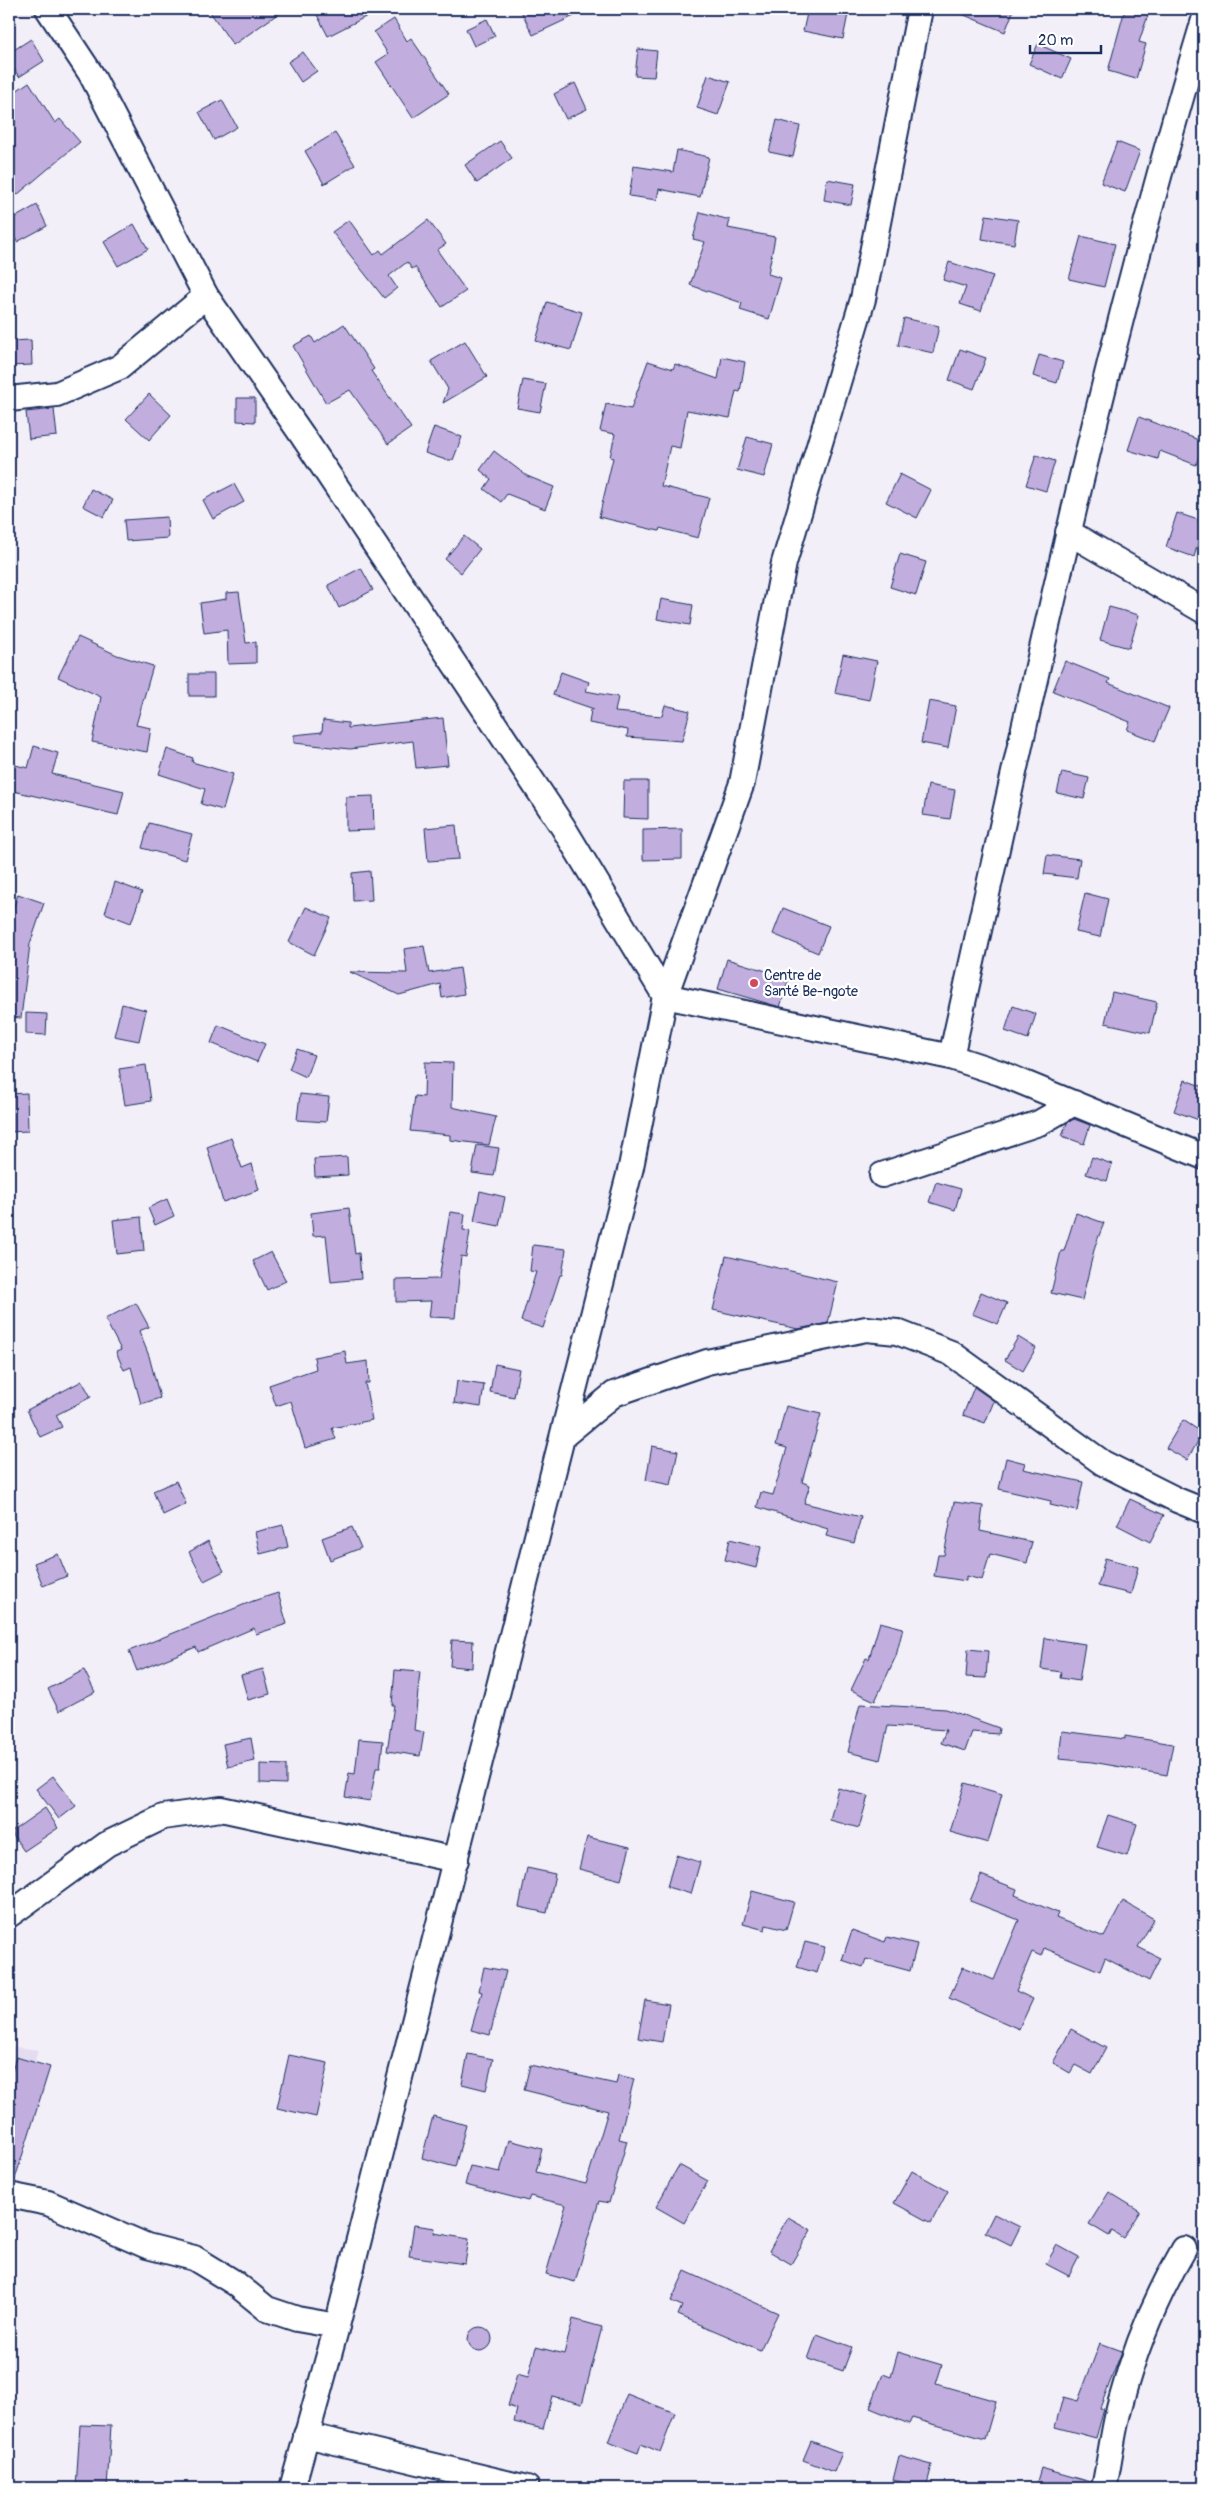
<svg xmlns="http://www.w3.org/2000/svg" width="1213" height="2497" font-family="Pangolin,sans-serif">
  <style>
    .built { fill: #e4dcf0 }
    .building { fill: #c1aede; stroke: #1b2f5e }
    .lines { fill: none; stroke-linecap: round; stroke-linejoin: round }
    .street-casing { stroke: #1b2f5e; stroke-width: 28 }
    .street { stroke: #fff; stroke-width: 24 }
    .poi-dot { fill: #d1495b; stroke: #fff; stroke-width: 2 }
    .labels { text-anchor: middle; stroke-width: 4.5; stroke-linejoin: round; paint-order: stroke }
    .poi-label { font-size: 14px; fill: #1b2f5e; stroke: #fff; text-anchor: start }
  </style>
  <rect width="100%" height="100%" fill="#f3eff8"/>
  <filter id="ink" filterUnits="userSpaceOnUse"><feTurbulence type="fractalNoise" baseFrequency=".02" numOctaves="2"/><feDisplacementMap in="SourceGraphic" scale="10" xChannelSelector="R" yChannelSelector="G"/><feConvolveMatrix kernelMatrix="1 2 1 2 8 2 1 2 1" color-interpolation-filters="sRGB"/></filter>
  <g filter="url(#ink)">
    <path class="built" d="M 9,2046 L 38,2050 L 9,2155 Z"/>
    <g class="building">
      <path d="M 208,9 L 285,9 L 233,45 Z"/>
      <path d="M 314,9 L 381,9 L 328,36 Z"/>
      <path d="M 520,9 L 589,9 L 533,35 Z"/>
      <path d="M 808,9 L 849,9 L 843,39 L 803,31 Z"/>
      <path d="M 950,9 L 1014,9 L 1005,32 Z"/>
      <path d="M 1125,9 L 1150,9 L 1139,42 L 1146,44 L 1136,79 L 1108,71 Z"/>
      <path d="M 394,19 L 407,41 L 411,38 L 449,94 L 413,118 L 376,62 L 388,54 L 374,32 Z"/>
      <path d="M 487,19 L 495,36 L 474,46 L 466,29 Z"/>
      <path d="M 31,39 L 44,61 L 19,77 L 9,60 L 9,53 Z"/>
      <path d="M 1038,44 L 1071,59 L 1062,79 L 1029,64 Z"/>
      <path d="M 638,49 L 657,51 L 654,77 L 635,76 Z"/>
      <path d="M 303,52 L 317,71 L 301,82 L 288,62 Z"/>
      <path d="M 708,75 L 730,82 L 718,115 L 697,108 Z"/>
      <path d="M 29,82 L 55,123 L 60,119 L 80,142 L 17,195 L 9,186 L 9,96 Z"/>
      <path d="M 575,83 L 587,109 L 566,119 L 554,94 Z"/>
      <path d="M 222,100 L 237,127 L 214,140 L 199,112 Z"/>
      <path d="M 777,120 L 800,126 L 793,157 L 769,152 Z"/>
      <path d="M 335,133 L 355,165 L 324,184 L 305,151 Z"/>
      <path d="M 500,141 L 512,158 L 477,183 L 465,165 Z"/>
      <path d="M 1117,142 L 1140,151 L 1125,192 L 1101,183 Z"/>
      <path d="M 677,150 L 709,157 L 700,197 L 659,189 L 657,200 L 629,196 L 634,166 L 673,172 Z"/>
      <path d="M 827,179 L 855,184 L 851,205 L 824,200 Z"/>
      <path d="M 37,205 L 47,226 L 17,242 L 9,226 L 9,221 Z"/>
      <path d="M 700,212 L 730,220 L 728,228 L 775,237 L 768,274 L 781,278 L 769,319 L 740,310 L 742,303 L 690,285 L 705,242 L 693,239 Z"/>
      <path d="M 986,215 L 1018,220 L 1014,244 L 982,239 Z"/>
      <path d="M 349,220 L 374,255 L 380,250 L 383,254 L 428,220 L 446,244 L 437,250 L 466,291 L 442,307 L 415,267 L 412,269 L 407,262 L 389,276 L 397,288 L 384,298 L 332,232 Z"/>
      <path d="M 134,224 L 148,249 L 118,266 L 104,242 Z"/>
      <path d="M 1081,236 L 1115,244 L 1104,287 L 1069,279 Z"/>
      <path d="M 949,262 L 993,276 L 981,311 L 960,304 L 966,287 L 943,280 Z"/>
      <path d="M 547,302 L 582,312 L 571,350 L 536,341 Z"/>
      <path d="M 904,318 L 939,326 L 933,353 L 898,345 Z"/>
      <path d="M 344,324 L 374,369 L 371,371 L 411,428 L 388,444 L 350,390 L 326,403 L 293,346 L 311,336 L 315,343 Z"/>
      <path d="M 31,340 L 32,365 L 9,366 L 9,341 Z"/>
      <path d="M 465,341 L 487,377 L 443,403 L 448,389 L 431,361 Z"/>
      <path d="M 960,349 L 986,358 L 974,389 L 949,380 Z"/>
      <path d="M 1039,355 L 1063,362 L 1057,383 L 1033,376 Z"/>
      <path d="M 722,357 L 745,362 L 740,392 L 736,391 L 730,418 L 687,410 L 680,448 L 670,446 L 661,486 L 709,498 L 698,538 L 660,528 L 659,531 L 599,517 L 613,458 L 610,457 L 615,434 L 600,431 L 606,404 L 631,409 L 648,361 L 673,369 L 675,364 L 718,379 Z"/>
      <path d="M 523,380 L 546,384 L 540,412 L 517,408 Z"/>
      <path d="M 149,394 L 171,415 L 149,440 L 126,419 Z"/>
      <path d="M 237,398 L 255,398 L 255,422 L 237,421 Z"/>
      <path d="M 54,409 L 57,436 L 29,439 L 26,412 Z"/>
      <path d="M 1139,417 L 1204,442 L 1196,465 L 1160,451 L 1158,459 L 1128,450 Z"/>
      <path d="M 434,427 L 462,437 L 453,460 L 446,460 L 425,453 Z"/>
      <path d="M 747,437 L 773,444 L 764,477 L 737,470 Z"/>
      <path d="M 494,451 L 527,476 L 554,487 L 545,509 L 507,494 L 501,502 L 484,489 L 491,479 L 480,470 Z"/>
      <path d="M 1036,455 L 1055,461 L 1046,491 L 1026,485 Z"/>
      <path d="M 900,474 L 931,490 L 917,518 L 886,502 Z"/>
      <path d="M 234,484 L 244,502 L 213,519 L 203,500 Z"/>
      <path d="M 91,489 L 113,500 L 104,517 L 83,506 Z"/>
      <path d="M 1177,513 L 1204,522 L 1194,557 L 1166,547 Z"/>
      <path d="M 167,517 L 168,538 L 126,541 L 124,520 Z"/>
      <path d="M 464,536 L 480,549 L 461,573 L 445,559 Z"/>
      <path d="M 900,554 L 926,562 L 916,595 L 890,587 Z"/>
      <path d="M 361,568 L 373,590 L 339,608 L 328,585 Z"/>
      <path d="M 239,592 L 246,643 L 256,642 L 256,663 L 228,664 L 227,630 L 204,633 L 200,603 L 226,599 L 226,593 Z"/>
      <path d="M 661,599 L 693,605 L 690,625 L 657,619 Z"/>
      <path d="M 1109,607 L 1139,615 L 1129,648 L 1100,640 Z"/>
      <path d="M 78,637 L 117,655 L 153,666 L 136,725 L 151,728 L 147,752 L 92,742 L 101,697 L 58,677 Z"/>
      <path d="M 843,654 L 877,661 L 869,700 L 835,693 Z"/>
      <path d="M 1065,661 L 1110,679 L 1108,683 L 1169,708 L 1155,741 L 1127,730 L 1130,722 L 1053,691 Z"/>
      <path d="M 561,672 L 589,682 L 586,691 L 618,697 L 615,712 L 662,716 L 665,705 L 690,711 L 682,741 L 627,737 L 628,730 L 589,723 L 591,710 L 594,709 L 553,695 Z"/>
      <rect x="189" y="674" width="25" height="22"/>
      <path d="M 929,701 L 956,706 L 948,748 L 921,743 Z"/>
      <path d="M 443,718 L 448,765 L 416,768 L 413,741 L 350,749 L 294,743 L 294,735 L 322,732 L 323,720 L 348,723 L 348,728 Z"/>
      <path d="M 34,746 L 58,753 L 52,774 L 124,791 L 118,815 L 9,790 L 11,764 L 28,768 Z"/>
      <path d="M 167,749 L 193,758 L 192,762 L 233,774 L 223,810 L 201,804 L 205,789 L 159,774 Z"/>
      <path d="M 1062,772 L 1089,778 L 1084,799 L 1057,793 Z"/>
      <path d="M 624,781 L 648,781 L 648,819 L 623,818 Z"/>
      <path d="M 928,785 L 955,790 L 950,819 L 923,815 Z"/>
      <path d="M 373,796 L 374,830 L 346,831 L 346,797 Z"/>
      <path d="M 149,823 L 192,834 L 185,860 L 142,848 Z"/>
      <path d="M 456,825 L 459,859 L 428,861 L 425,828 Z"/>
      <path d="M 682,829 L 682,859 L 643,860 L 643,830 Z"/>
      <path d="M 1047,855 L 1080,859 L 1077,878 L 1044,874 Z"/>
      <path d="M 370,871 L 372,900 L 353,901 L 352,873 Z"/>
      <path d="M 115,882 L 142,892 L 131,923 L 105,913 Z"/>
      <path d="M 1085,893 L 1108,899 L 1100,937 L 1076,932 Z"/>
      <path d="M 18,894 L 44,903 L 30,944 L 21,1018 L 9,1017 L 9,922 Z"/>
      <path d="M 306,907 L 331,918 L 314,955 L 289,942 Z"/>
      <path d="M 783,908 L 829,926 L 818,953 L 773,934 Z"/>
      <path d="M 424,946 L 429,973 L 460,968 L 464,994 L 442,998 L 440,984 L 399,995 L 350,972 L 407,973 L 404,949 Z"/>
      <path d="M 727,959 L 789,978 L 780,1007 L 718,989 Z"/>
      <path d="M 1112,992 L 1157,1002 L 1150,1033 L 1105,1023 Z"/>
      <path d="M 122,1004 L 146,1010 L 139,1041 L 114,1036 Z"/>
      <path d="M 1013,1006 L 1036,1014 L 1028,1039 L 1005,1031 Z"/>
      <path d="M 26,1013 L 47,1014 L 46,1035 L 26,1034 Z"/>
      <path d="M 218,1025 L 265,1044 L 257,1062 L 211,1043 Z"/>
      <path d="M 297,1049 L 314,1055 L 306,1077 L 289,1069 Z"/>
      <path d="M 425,1062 L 453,1063 L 452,1107 L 496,1117 L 489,1145 L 450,1140 L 450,1135 L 410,1131 L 415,1096 L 424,1097 Z"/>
      <path d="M 146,1065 L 151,1101 L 125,1105 L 119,1069 Z"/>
      <path d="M 1185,1080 L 1204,1087 L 1204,1105 L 1199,1120 L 1174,1111 Z"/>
      <path d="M 27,1093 L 28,1131 L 9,1132 L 9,1094 Z"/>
      <path d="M 300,1094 L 329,1097 L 326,1122 L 297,1120 Z"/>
      <path d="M 1074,1119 L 1090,1125 L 1084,1144 L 1062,1136 L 1067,1123 Z"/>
      <path d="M 231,1138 L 242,1168 L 252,1164 L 259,1190 L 223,1202 L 207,1147 Z"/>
      <path d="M 477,1145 L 499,1148 L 494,1176 L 472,1173 Z"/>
      <path d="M 347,1157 L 348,1175 L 315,1177 L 314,1159 Z"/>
      <path d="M 1092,1157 L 1112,1164 L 1107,1181 L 1086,1174 Z"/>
      <path d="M 936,1182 L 961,1189 L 955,1210 L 929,1202 Z"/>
      <path d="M 480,1191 L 505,1197 L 499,1226 L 474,1221 Z"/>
      <path d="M 167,1199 L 174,1216 L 155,1225 L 148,1208 Z"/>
      <path d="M 349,1208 L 355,1254 L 359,1253 L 361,1279 L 331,1282 L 326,1235 L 313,1236 L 311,1213 Z"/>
      <path d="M 450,1212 L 465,1214 L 463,1230 L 470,1231 L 466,1257 L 461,1256 L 455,1318 L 429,1317 L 431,1301 L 396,1302 L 396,1280 L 439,1279 Z"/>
      <path d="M 1076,1213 L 1104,1223 L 1095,1246 L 1082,1300 L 1051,1293 L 1061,1251 L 1064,1251 Z"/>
      <path d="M 141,1217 L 144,1251 L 117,1254 L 113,1220 Z"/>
      <path d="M 533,1245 L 566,1249 L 562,1275 L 560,1275 L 543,1328 L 521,1321 L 536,1272 L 530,1271 Z"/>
      <path d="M 271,1252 L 286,1281 L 267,1290 L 253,1261 Z"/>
      <path d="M 726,1256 L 838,1282 L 828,1323 L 798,1329 L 713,1310 Z"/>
      <path d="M 981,1292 L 1007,1303 L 998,1324 L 972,1314 Z"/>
      <path d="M 136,1303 L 149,1327 L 139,1331 L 149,1356 L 160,1398 L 141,1404 L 131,1367 L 124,1370 L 116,1352 L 121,1350 L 105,1319 Z"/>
      <path d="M 1018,1337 L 1036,1348 L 1023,1371 L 1005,1360 Z"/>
      <path d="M 345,1351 L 347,1364 L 368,1361 L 369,1383 L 365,1383 L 372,1420 L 332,1428 L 336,1439 L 305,1448 L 291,1401 L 276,1406 L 269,1385 L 316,1369 L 314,1357 Z"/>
      <path d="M 495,1364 L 519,1369 L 514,1397 L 490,1392 Z"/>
      <path d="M 82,1381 L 91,1397 L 56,1415 L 62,1427 L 40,1437 L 27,1410 Z"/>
      <path d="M 457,1381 L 484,1385 L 481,1407 L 454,1403 Z"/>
      <path d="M 974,1387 L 994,1401 L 985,1423 L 963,1415 Z"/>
      <path d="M 786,1406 L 821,1414 L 802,1482 L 810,1485 L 804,1503 L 861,1517 L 854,1543 L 826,1536 L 828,1529 L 757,1507 L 761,1492 L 773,1495 L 787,1448 L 776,1445 Z"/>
      <path d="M 1183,1420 L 1203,1433 L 1187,1460 L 1166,1448 Z"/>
      <path d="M 652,1446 L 678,1451 L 671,1485 L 646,1480 Z"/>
      <path d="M 1006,1458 L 1025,1463 L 1023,1469 L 1083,1482 L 1077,1511 L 1050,1505 L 1051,1501 L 999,1489 Z"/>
      <path d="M 176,1481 L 186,1504 L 163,1515 L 153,1491 Z"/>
      <path d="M 1130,1499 L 1164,1515 L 1150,1542 L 1117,1525 Z"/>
      <path d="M 954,1502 L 983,1506 L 980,1531 L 1032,1542 L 1027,1563 L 990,1554 L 982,1580 L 966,1576 L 966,1581 L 934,1576 L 938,1555 L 944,1555 Z"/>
      <path d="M 283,1525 L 288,1547 L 260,1554 L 255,1532 Z"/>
      <path d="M 352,1527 L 361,1548 L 330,1560 L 322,1538 Z"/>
      <path d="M 730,1539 L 761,1547 L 756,1568 L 725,1560 Z"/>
      <path d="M 208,1541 L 224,1571 L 204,1581 L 189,1552 Z"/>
      <path d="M 58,1554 L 67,1576 L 43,1586 L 34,1563 Z"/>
      <path d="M 1105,1558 L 1138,1567 L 1131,1594 L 1098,1586 Z"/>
      <path d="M 278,1593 L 287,1624 L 256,1634 L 254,1628 L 198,1652 L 196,1647 L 137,1671 L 129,1651 L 253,1601 Z"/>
      <path d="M 880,1622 L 903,1628 L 896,1656 L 875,1701 L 851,1690 L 866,1658 L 869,1659 Z"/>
      <path d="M 1045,1638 L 1085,1644 L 1079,1681 L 1060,1678 L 1061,1672 L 1041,1669 Z"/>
      <path d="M 452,1640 L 473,1641 L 472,1668 L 450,1666 Z"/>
      <path d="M 968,1649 L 988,1651 L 986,1678 L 966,1677 Z"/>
      <path d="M 263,1669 L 270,1694 L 248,1700 L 241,1675 Z"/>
      <path d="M 84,1670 L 95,1692 L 59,1711 L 48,1689 Z"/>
      <path d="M 395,1670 L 420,1672 L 414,1730 L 424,1732 L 420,1756 L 387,1751 L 394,1705 L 392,1705 Z"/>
      <path d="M 860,1704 L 946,1709 L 999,1728 L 998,1734 L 972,1732 L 965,1751 L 941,1743 L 946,1730 L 888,1726 L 880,1760 L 848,1752 Z"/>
      <path d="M 1062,1731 L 1125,1739 L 1125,1736 L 1173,1744 L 1167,1775 L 1092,1762 L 1059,1759 Z"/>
      <path d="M 251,1738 L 255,1761 L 228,1767 L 223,1744 Z"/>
      <path d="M 359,1739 L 383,1741 L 380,1768 L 376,1768 L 370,1801 L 345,1797 L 349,1773 L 355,1774 Z"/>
      <path d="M 260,1764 L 286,1765 L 286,1784 L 260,1783 Z"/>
      <path d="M 53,1776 L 76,1806 L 59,1819 L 36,1789 Z"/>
      <path d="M 965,1783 L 1002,1794 L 988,1843 L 950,1832 Z"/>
      <path d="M 838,1788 L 868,1796 L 859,1828 L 830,1820 Z"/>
      <path d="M 45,1808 L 58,1828 L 24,1851 L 11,1832 Z"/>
      <path d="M 1108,1815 L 1137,1824 L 1127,1856 L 1097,1847 Z"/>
      <path d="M 587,1837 L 630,1847 L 621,1880 L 579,1869 Z"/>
      <path d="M 676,1855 L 700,1862 L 691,1894 L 667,1887 Z"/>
      <path d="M 527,1868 L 555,1874 L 547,1913 L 519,1907 Z"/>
      <path d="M 981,1875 L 1017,1889 L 1015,1895 L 1058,1913 L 1056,1918 L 1104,1937 L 1123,1901 L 1154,1919 L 1138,1947 L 1160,1958 L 1149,1981 L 1105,1958 L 1100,1971 L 1044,1948 L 1041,1956 L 1032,1952 L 1016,1991 L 1033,1999 L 1019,2029 L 949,1998 L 963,1967 L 994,1980 L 1019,1920 L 970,1901 Z"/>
      <path d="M 752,1891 L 794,1902 L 786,1930 L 766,1925 L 765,1930 L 743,1924 Z"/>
      <path d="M 852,1930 L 885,1942 L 887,1937 L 917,1944 L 910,1971 L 866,1959 L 863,1967 L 842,1960 Z"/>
      <path d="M 805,1942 L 825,1947 L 817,1973 L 797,1967 Z"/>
      <path d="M 484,1967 L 506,1971 L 490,2035 L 471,2030 L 482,1992 L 479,1991 Z"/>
      <path d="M 645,2000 L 669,2004 L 662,2042 L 638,2038 Z"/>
      <path d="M 1071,2029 L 1106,2048 L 1092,2074 L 1075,2065 L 1070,2073 L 1053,2063 Z"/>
      <path d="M 468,2054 L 493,2059 L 486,2090 L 462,2084 Z"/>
      <path d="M 289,2055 L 328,2063 L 316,2117 L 277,2108 Z"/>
      <path d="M 16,2057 L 50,2067 L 14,2182 L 9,2182 L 9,2081 Z"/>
      <path d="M 530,2065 L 616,2084 L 618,2075 L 634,2079 L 619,2139 L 627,2141 L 619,2169 L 609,2203 L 599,2201 L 575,2282 L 546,2274 L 566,2205 L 530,2196 L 528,2201 L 465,2185 L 470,2166 L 500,2172 L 509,2140 L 542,2149 L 536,2172 L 586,2184 L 608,2111 L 524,2090 Z"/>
      <path d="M 433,2116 L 466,2125 L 455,2167 L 422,2158 Z"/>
      <path d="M 679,2165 L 708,2181 L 684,2223 L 656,2207 Z"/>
      <path d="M 912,2171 L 948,2191 L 931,2223 L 894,2203 Z"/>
      <path d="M 1109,2192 L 1140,2211 L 1123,2238 L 1112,2231 L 1109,2236 L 1089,2224 Z"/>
      <path d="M 994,2214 L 1020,2227 L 1011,2245 L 985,2232 Z"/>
      <path d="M 788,2217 L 811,2230 L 791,2264 L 769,2251 Z"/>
      <path d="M 414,2225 L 435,2228 L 434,2233 L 469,2239 L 465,2264 L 409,2256 Z"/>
      <path d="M 1057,2245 L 1079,2257 L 1069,2276 L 1046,2264 Z"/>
      <path d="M 685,2271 L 778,2313 L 760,2350 L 678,2315 L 682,2306 L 671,2301 Z"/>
      <path d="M 573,2319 L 602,2327 L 582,2404 L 552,2396 L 543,2429 L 514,2422 L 517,2409 L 508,2406 L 517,2374 L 528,2377 L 536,2347 L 564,2354 Z"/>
      <circle cx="480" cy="2339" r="12"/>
      <path d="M 817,2334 L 852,2347 L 843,2371 L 808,2359 Z"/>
      <path d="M 1100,2343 L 1122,2351 L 1100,2408 L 1104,2409 L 1096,2438 L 1055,2427 L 1063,2397 L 1078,2401 Z"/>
      <path d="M 898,2352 L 942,2365 L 936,2384 L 996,2401 L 985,2439 L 912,2418 L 909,2424 L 870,2408 L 883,2374 L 891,2377 Z"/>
      <path d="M 627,2394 L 675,2413 L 660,2452 L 641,2444 L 638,2453 L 608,2442 Z"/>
      <path d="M 80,2425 L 111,2426 L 107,2488 L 76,2488 Z"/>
      <path d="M 811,2441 L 842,2453 L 834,2472 L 803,2460 Z"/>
      <path d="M 899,2456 L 932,2465 L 926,2488 L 893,2480 Z"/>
      <path d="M 1041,2468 L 1091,2482 L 1091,2488 L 1035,2488 Z"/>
    </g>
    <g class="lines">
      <g class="street-casing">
        <g id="street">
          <path d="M 48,9 L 91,74 L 206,296 L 302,435 L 563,827 L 665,996 L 951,1057 L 1000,1073 L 1204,1157"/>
          <path d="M 9,399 L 57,394 L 120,367 L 206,296"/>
          <path d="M 1068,532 L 1204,611"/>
          <path d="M 951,1057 C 1028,710 1101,361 1204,20"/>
          <path d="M 882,1175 L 1039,1123 L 1074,1103"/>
          <path d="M 563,1436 L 614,1394 L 707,1362 L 866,1329 L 897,1332 L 951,1353 L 1103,1463 L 1177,1500 L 1204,1511"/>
          <path d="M 9,1915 L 107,1844 L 163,1817 L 221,1809 L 456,1860"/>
          <path d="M 9,2195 L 48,2203 L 147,2246 L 194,2258 L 235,2283 L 267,2309 L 297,2319 L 337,2326"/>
          <path d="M 306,2435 L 527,2488"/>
          <path d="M 292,2488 L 337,2326 L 608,1256 L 631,1167 L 665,996 L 742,783 L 784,563 L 863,299 L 920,9"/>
          <path d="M 1104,2488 C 1110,2460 1113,2429 1121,2401 C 1135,2348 1156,2297 1184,2249"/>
        </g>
      </g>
      <use href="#street" class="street"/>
    </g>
  </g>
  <circle class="poi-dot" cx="754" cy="983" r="5"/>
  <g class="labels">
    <g class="poi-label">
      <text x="764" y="980">Centre de<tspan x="764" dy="16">Santé Be-ngote</tspan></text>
    </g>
  </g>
  <rect width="1213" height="2497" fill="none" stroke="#fff" stroke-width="30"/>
  <rect x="15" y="15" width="1183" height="2467" fill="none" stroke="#1b2f5e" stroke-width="2" filter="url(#ink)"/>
  <path d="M1030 45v8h71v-8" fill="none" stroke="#1b2f5e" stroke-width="2.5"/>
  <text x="1038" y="45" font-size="15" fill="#1b2f5e" stroke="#ffffff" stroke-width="4" paint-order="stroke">20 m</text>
</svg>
